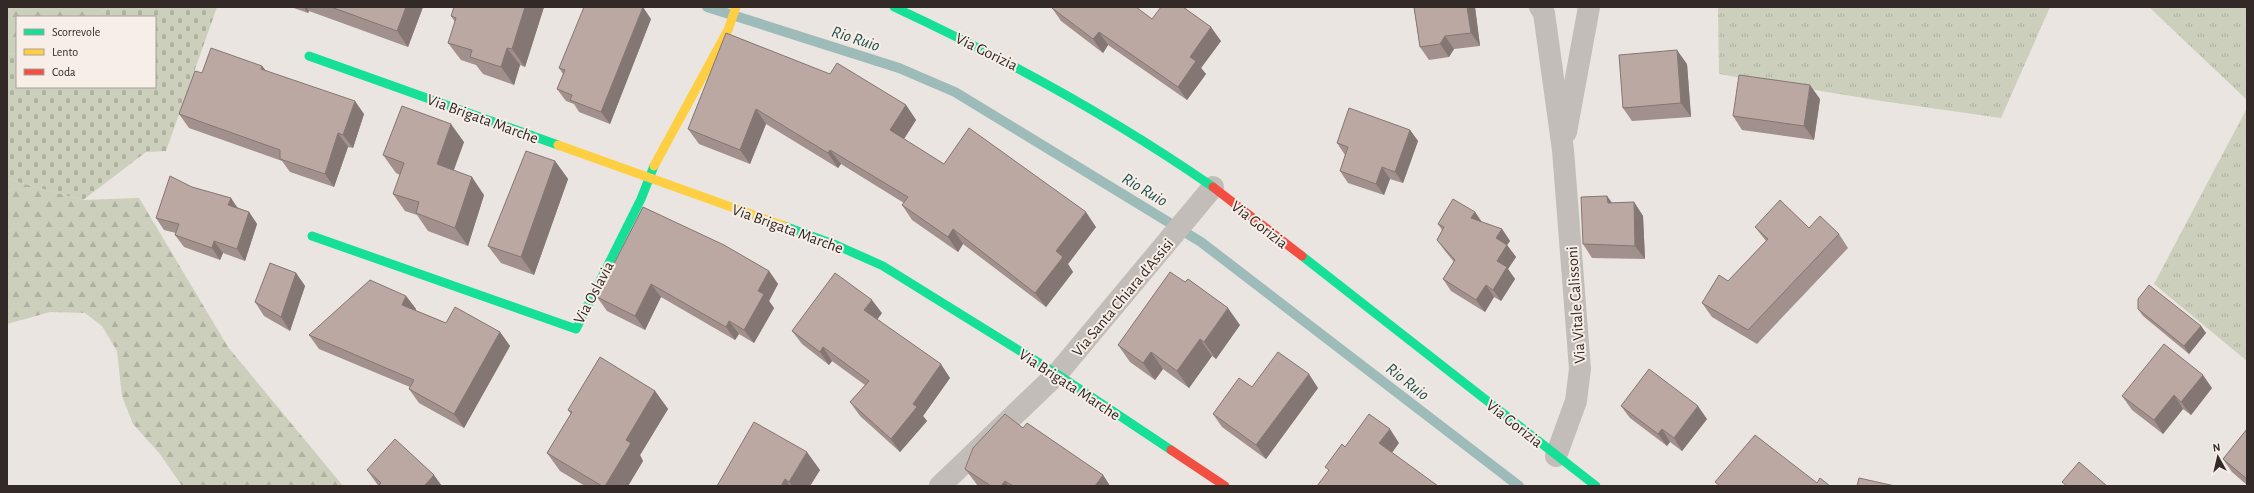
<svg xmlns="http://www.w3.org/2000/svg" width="2254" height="493" font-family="'Alegreya Sans',sans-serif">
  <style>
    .grass { fill: url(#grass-tufts) }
    .forest { fill: url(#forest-firs) }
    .cemetery { fill: url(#cemetery-stones) }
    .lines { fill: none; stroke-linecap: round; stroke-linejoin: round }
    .stream { stroke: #9dbbb9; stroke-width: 10 }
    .street { stroke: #c3bdb9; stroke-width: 22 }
    .fast { stroke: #16e098; stroke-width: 9 }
    .slow { stroke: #ffcf43; stroke-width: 9 }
    .jam { stroke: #f24e42; stroke-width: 9 }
    .wall { fill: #a2908c }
    .shaded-wall { fill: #847672 }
    .building { fill: #bca8a3; stroke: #847672 }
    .labels { text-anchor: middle; stroke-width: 4; stroke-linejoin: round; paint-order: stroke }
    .street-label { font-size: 16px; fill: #332a27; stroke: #f7eee7 }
    .water-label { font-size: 17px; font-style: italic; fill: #215151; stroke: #f7eee7 }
  </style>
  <defs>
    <pattern id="grass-tufts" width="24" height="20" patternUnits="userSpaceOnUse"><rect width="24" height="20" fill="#cccfbb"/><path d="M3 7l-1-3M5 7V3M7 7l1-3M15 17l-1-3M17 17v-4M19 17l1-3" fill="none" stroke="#b0b2a1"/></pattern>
    <pattern id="forest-firs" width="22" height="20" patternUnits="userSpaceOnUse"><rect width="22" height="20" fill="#cccfbb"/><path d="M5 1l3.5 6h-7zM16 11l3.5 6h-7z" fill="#b0b2a1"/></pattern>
    <pattern id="cemetery-stones" width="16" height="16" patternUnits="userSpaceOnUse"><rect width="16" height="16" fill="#cccfbb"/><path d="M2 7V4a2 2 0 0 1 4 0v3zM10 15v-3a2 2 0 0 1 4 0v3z" fill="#b0b2a1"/></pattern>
  </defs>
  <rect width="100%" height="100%" fill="#eae5e0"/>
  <g class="grass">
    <path d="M 1718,7 L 2050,7 L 2001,118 L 1875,100 L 1719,74 Z"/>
    <path d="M 2149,7 L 2247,7 L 2247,100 Z"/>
    <path d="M 2247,108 L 2247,361 L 2154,284 Z"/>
  </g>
  <g class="forest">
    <path d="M 7,7 L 109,7 L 93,17 L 17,17 L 17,52 L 7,55 Z"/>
    <path d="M 7,179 L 83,200 L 139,198 L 228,347 L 343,486 L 182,486 L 160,454 L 133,424 L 122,396 L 117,351 L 102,326 L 85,313 L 50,312 L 7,324 Z"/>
  </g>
  <path class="cemetery" d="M 109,7 L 217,7 L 166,151 L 146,152 L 83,200 L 7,179 L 7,55 L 17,52 L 17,87 L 155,87 L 155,17 L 93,17 Z"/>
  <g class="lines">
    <path class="stream" d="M 707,7 L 899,68 L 955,92 L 1201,242 L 1519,486"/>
    <g class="street">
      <path d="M 1540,7 L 1544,13 L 1563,150 L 1580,369 L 1576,401 L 1556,456"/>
      <path d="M 1566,132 L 1589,7"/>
      <path d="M 940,486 L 1057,374 L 1213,187"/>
    </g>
    <g class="fast">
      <path d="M 894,7 C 1006,59 1112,117 1213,187"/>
      <path d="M 309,56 L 558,145"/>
      <path d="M 784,226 L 836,245 L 883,266 L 1057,374 L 1171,450"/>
      <path d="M 312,236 L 576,329 L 641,199 L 654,166"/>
      <path d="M 1302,256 L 1596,486"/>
    </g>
    <g class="slow">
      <path d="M 558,145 L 784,226"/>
      <path d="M 654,166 L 728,30 L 736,7"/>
    </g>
    <g class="jam">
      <path d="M 1213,187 L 1302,256"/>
      <path d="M 1171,450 L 1225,486"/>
    </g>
  </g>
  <g class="wall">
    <path d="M 291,7 L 423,7 L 408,47 L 309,11 L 308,13 Z"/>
    <path d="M 454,7 L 544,7 L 525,67 L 520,65 L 514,85 L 483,74 L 476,65 L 461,60 L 448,43 L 455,22 L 451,16 Z"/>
    <path d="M 1414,7 L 1475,7 L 1480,46 L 1454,49 L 1449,57 L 1429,60 L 1420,47 Z"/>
    <path d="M 1052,8 L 1152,19 L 1221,41 L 1201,68 L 1206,74 L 1187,100 L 1108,45 L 1103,53 L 1061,21 Z"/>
    <path d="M 651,19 L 610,124 L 579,112 L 574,104 L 566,101 L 557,89 L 563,74 L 559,68 Z"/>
    <path d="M 726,33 L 906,105 L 916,120 L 904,139 L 944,164 L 1096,227 L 1068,264 L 1073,272 L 1046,307 L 963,244 L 958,252 L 912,220 L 902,205 L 904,203 L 841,164 L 838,168 L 766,124 L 750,164 L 699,144 L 688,129 Z"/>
    <path d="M 1687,64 L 1691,117 L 1632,121 L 1623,108 Z"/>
    <path d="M 262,66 L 266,71 L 364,114 L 353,148 L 348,147 L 334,187 L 290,172 L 282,161 L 189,128 L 179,114 L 202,73 Z"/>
    <path d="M 1820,99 L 1814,140 L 1742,130 L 1733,116 Z"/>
    <path d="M 1410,130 L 1418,141 L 1403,183 L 1390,179 L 1384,195 L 1348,183 L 1340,171 L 1345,155 L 1337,143 Z"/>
    <path d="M 464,142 L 454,170 L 484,195 L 468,246 L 428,231 L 417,215 L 405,211 L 393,194 L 400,175 L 396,173 L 383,155 Z"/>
    <path d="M 555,161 L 568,179 L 534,275 L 501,263 L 488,246 Z"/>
    <path d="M 192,187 L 239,208 L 249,212 L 257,224 L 245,261 L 223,253 L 220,260 L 184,247 L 175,235 L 176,233 L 164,230 L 156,218 Z"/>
    <path d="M 1607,196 L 1612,203 L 1634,202 L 1643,216 L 1645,259 L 1592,258 L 1583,244 Z"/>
    <path d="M 643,207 L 769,271 L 778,284 L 769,301 L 774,308 L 754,343 L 739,334 L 735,340 L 661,297 L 645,330 L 607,311 L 597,297 Z"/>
    <path d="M 1475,212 L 1482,222 L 1502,229 L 1510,241 L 1507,245 L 1516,257 L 1508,269 L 1515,279 L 1501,301 L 1494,297 L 1485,312 L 1451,291 L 1443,279 L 1454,262 L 1445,251 L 1437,240 L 1442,230 L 1438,224 Z"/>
    <path d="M 1755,227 L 1809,228 L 1839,234 L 1848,248 L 1757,344 L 1712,317 L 1702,303 L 1728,281 L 1766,241 Z"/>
    <path d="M 296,273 L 305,286 L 290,331 L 264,316 L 255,302 Z"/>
    <path d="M 406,296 L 416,309 L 415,310 L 446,323 L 500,332 L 510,346 L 464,428 L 419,403 L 409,389 L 410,387 L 319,349 L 309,335 Z"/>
    <path d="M 2138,309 L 2201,326 L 2206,333 L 2189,354 L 2143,316 Z"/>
    <path d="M 882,313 L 877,319 L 950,378 L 923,416 L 927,421 L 900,452 L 860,416 L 850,402 L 865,385 L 832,361 L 829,365 L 802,344 L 792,331 Z"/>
    <path d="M 1240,325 L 1216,359 L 1212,356 L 1189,388 L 1163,369 L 1155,380 L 1130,362 L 1118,345 Z"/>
    <path d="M 1252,387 L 1318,388 L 1266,459 L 1222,427 L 1213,414 Z"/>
    <path d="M 2212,388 L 2191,415 L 2183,409 L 2163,434 L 2132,410 L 2122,396 Z"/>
    <path d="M 655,391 L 668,409 L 640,455 L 643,461 L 628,486 L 585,486 L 560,471 L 547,453 L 571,414 L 568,410 Z"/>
    <path d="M 1621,406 L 1707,419 L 1682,451 L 1670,442 L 1667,446 L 1630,418 Z"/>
    <path d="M 1023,428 L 1103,475 L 1110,486 L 978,486 L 965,469 Z"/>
    <path d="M 2247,429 L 2247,485 L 2232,472 L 2223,459 Z"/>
    <path d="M 367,470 L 442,486 L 379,486 L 377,484 Z"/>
    <path d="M 820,470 L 810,486 L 717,486 Z"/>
  </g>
  <g class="shaded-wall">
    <path d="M 304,7 L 306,7 L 309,11 L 308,13 Z"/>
    <path d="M 406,7 L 423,7 L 408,47 L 397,31 Z"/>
    <path d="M 525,7 L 544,7 L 525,67 L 512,49 Z"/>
    <path d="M 643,7 L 651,19 L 610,124 L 601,112 Z"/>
    <path d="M 1467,7 L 1475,7 L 1480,46 L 1471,33 Z"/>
    <path d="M 1211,27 L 1221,41 L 1201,68 L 1206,74 L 1187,100 L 1178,87 L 1190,57 Z"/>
    <path d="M 1099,32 L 1108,45 L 1103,53 L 1093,39 Z"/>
    <path d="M 1445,36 L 1454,49 L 1449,57 L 1440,44 Z"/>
    <path d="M 507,48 L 520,65 L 514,85 L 501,67 Z"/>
    <path d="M 1677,50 L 1687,64 L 1691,117 L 1681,103 Z"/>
    <path d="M 262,66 L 272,79 L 261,69 Z"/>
    <path d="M 1810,85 L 1820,99 L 1814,140 L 1804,126 Z"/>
    <path d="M 355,101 L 364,114 L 353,148 L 343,135 Z"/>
    <path d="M 906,105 L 916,120 L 900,145 L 890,130 Z"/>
    <path d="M 756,109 L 766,124 L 750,164 L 740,150 Z"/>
    <path d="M 451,124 L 464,142 L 449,182 L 437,164 Z"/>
    <path d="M 1410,130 L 1418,141 L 1403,183 L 1395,172 Z"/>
    <path d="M 338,133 L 348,147 L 334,187 L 325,174 Z"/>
    <path d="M 830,150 L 841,164 L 838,168 L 828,153 Z"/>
    <path d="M 555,161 L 568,179 L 534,275 L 521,257 Z"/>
    <path d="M 1382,167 L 1390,179 L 1384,195 L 1376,184 Z"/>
    <path d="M 472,177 L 484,195 L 468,246 L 455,228 Z"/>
    <path d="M 1607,196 L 1617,210 L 1608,203 Z"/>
    <path d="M 231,198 L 239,210 L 228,205 Z"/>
    <path d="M 1634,202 L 1643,216 L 1645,259 L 1635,246 Z"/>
    <path d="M 249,212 L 257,224 L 245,261 L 237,249 Z"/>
    <path d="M 1086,212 L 1096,227 L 1068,264 L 1073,272 L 1046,307 L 1035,293 L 1056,251 Z"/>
    <path d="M 1475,212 L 1483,224 L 1471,218 Z"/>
    <path d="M 953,229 L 963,244 L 958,252 L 948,237 Z"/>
    <path d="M 1502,229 L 1510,241 L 1507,245 L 1516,257 L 1508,269 L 1515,279 L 1501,301 L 1493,290 L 1496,238 Z"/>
    <path d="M 214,241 L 223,253 L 220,260 L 212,248 Z"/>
    <path d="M 769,271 L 778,284 L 769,301 L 774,308 L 754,343 L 744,330 L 758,291 Z"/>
    <path d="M 296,273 L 305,286 L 290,331 L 281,317 Z"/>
    <path d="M 651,284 L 661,297 L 645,330 L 635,316 Z"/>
    <path d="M 1486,285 L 1494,297 L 1485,312 L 1476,300 Z"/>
    <path d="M 406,296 L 416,309 L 412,319 L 402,305 Z"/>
    <path d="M 872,300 L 882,313 L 874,324 L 864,310 Z"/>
    <path d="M 1228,308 L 1240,325 L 1216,359 L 1204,342 Z"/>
    <path d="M 729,321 L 739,334 L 735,340 L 726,327 Z"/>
    <path d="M 2201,326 L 2206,333 L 2189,354 L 2184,346 Z"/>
    <path d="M 500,332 L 510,346 L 464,428 L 454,414 Z"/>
    <path d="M 1200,339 L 1212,356 L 1189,388 L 1177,371 Z"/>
    <path d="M 823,347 L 832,361 L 829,365 L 820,352 Z"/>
    <path d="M 1151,352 L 1163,369 L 1155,380 L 1143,363 Z"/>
    <path d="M 941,364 L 950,378 L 923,416 L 927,421 L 900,452 L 891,439 L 913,404 Z"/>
    <path d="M 1309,374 L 1318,388 L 1266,459 L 1256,445 Z"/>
    <path d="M 2203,375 L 2212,388 L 2191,415 L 2181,402 Z"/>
    <path d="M 655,391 L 668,409 L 640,455 L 643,461 L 628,486 L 605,486 L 626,440 Z"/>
    <path d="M 2174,395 L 2183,409 L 2163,434 L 2154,420 Z"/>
    <path d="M 1698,406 L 1707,419 L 1682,451 L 1674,438 Z"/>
    <path d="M 1390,429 L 1399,443 L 1389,457 L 1379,443 Z"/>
    <path d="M 1662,429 L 1670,442 L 1667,446 L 1658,434 Z"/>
    <path d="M 807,452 L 820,470 L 810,486 L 792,486 L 789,482 Z"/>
    <path d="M 434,475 L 442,486 L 424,486 Z"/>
    <path d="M 1103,475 L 1110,486 L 1095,486 Z"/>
    <path d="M 785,479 L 790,486 L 781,486 Z"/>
    <path d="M 1005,481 L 1008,486 L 1001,486 Z"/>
  </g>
  <g class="building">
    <path d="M 331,7 L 406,7 L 397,31 Z"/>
    <path d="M 454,7 L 525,7 L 512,49 L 507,48 L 501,67 L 470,57 L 472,50 L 448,43 L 456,18 L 451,16 Z"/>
    <path d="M 584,7 L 643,7 L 601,112 L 570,100 L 572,95 L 557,89 L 565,70 L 559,68 Z"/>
    <path d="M 1053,7 L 1136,7 L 1152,19 L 1161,7 L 1183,7 L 1211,27 L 1190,57 L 1196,61 L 1178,87 L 1099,32 L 1093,39 L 1052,8 Z"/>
    <path d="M 1414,7 L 1467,7 L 1471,33 L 1445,36 L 1440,44 L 1420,47 Z"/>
    <path d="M 726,33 L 830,74 L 837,63 L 906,105 L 890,130 L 944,164 L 969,128 L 1086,212 L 1056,251 L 1063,257 L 1035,293 L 953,229 L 948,237 L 902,205 L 908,197 L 830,150 L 828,153 L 756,109 L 740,150 L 688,129 Z"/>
    <path d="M 211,48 L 262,66 L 261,69 L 355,101 L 343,135 L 338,133 L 325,174 L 280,159 L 280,150 L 179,114 L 195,71 L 202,73 Z"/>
    <path d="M 1677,50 L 1681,103 L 1623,108 L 1619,55 Z"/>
    <path d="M 1739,75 L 1810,85 L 1804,126 L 1733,116 Z"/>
    <path d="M 402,106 L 451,124 L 437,164 L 472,177 L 455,228 L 416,213 L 419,202 L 393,194 L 404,163 L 383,155 Z"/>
    <path d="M 1349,108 L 1410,130 L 1395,172 L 1382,167 L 1376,184 L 1340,171 L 1348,147 L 1337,143 Z"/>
    <path d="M 526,151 L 555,161 L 521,257 L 488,246 Z"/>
    <path d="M 170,176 L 192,187 L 231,198 L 228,205 L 249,212 L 237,249 L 214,241 L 212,248 L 175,235 L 179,224 L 156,218 Z"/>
    <path d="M 1607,196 L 1608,203 L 1634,202 L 1635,246 L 1583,244 L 1581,197 Z"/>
    <path d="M 1453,199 L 1475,212 L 1471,218 L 1502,229 L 1496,238 L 1507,245 L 1497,261 L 1507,267 L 1493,290 L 1486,285 L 1476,300 L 1443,279 L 1455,260 L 1437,240 L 1444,227 L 1438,224 Z"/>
    <path d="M 1780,200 L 1809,228 L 1820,216 L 1839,234 L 1748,330 L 1702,303 L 1719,275 L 1728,281 L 1768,239 L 1755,227 Z"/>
    <path d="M 643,207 L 724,245 L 769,271 L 758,291 L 764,294 L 744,330 L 729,321 L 726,327 L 651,284 L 635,316 L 597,297 Z"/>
    <path d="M 270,263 L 296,273 L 281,317 L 255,302 Z"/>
    <path d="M 1170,272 L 1185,282 L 1188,279 L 1228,308 L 1204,342 L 1200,339 L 1177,371 L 1151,352 L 1143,363 L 1118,345 Z"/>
    <path d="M 835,273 L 872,300 L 864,310 L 941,364 L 913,404 L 917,407 L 891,439 L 850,402 L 869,381 L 823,347 L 820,352 L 792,331 Z"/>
    <path d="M 370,280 L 406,296 L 402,305 L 446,323 L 455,307 L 500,332 L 454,414 L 409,389 L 414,380 L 309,335 Z"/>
    <path d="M 2149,285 L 2201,326 L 2184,346 L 2138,309 L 2138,299 Z"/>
    <path d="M 2164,344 L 2203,375 L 2181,402 L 2174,395 L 2154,420 L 2122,396 Z"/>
    <path d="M 1278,352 L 1309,374 L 1256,445 L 1213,414 L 1239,378 L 1252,387 Z"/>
    <path d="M 600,357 L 655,391 L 626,440 L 631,443 L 605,486 L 602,486 L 547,453 L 572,412 L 568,410 Z"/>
    <path d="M 1649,369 L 1698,406 L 1674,438 L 1662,429 L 1658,434 L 1621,406 Z"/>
    <path d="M 1005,414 L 1023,428 L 1027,423 L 1103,475 L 1095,486 L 1013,486 L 1005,481 L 1001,486 L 991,486 L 965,469 L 973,448 Z"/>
    <path d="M 1369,414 L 1390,429 L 1379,443 L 1438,486 L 1317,486 L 1329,470 L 1325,467 L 1342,444 L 1345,447 Z"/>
    <path d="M 754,422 L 807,452 L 789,482 L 785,479 L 781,486 L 717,486 Z"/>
    <path d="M 2247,429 L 2247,479 L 2223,459 Z"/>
    <path d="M 1755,435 L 1817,483 L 1820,478 L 1830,486 L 1720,486 L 1715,482 Z"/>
    <path d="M 395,439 L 434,475 L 424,486 L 378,486 L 381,483 L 367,470 Z"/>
    <path d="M 2079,462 L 2107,486 L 2067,486 L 2062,482 Z"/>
    <path d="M 1859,478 L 1895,486 L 1857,486 Z"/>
  </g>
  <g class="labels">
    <g class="street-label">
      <text transform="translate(987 51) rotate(26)" y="6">Via Gorizia</text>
      <text transform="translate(483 118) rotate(20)" y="6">Via Brigata Marche</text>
      <text transform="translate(1260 224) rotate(38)" y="6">Via Gorizia</text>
      <text transform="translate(788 228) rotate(20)" y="6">Via Brigata Marche</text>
      <text transform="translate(593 292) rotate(-62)" y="6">Via Oslavia</text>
      <text transform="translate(1122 297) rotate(-50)" y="6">Via Santa Chiara d'Assisi</text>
      <text transform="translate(1575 305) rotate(-94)" y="6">Via Vitale Calissoni</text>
      <text transform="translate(1070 384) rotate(33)" y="6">Via Brigata Marche</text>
      <text transform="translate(1515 423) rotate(38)" y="6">Via Gorizia</text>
    </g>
    <g class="water-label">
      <text transform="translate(856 38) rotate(18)" y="6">Rio Ruio</text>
      <text transform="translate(1145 189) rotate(31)" y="6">Rio Ruio</text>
      <text transform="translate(1408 381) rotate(38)" y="6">Rio Ruio</text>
    </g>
  </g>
  <rect width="2254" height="493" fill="none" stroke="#332a27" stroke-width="16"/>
  <rect x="16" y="16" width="140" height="72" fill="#f7eee7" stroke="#a9a09a"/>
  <rect x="24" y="29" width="20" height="6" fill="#16e098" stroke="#a9a09a"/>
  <text x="52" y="36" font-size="12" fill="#332a27">Scorrevole</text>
  <rect x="24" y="49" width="20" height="6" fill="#ffcf43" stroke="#a9a09a"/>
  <text x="52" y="56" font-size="12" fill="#332a27">Lento</text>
  <rect x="24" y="69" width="20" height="6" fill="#f24e42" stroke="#a9a09a"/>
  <text x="52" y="76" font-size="12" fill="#332a27">Coda</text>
  <g transform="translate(2218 457) rotate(352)" stroke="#f7eee7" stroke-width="3" paint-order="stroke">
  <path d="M0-3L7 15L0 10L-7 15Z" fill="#332a27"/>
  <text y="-6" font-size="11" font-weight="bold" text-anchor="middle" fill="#332a27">N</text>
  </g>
</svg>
